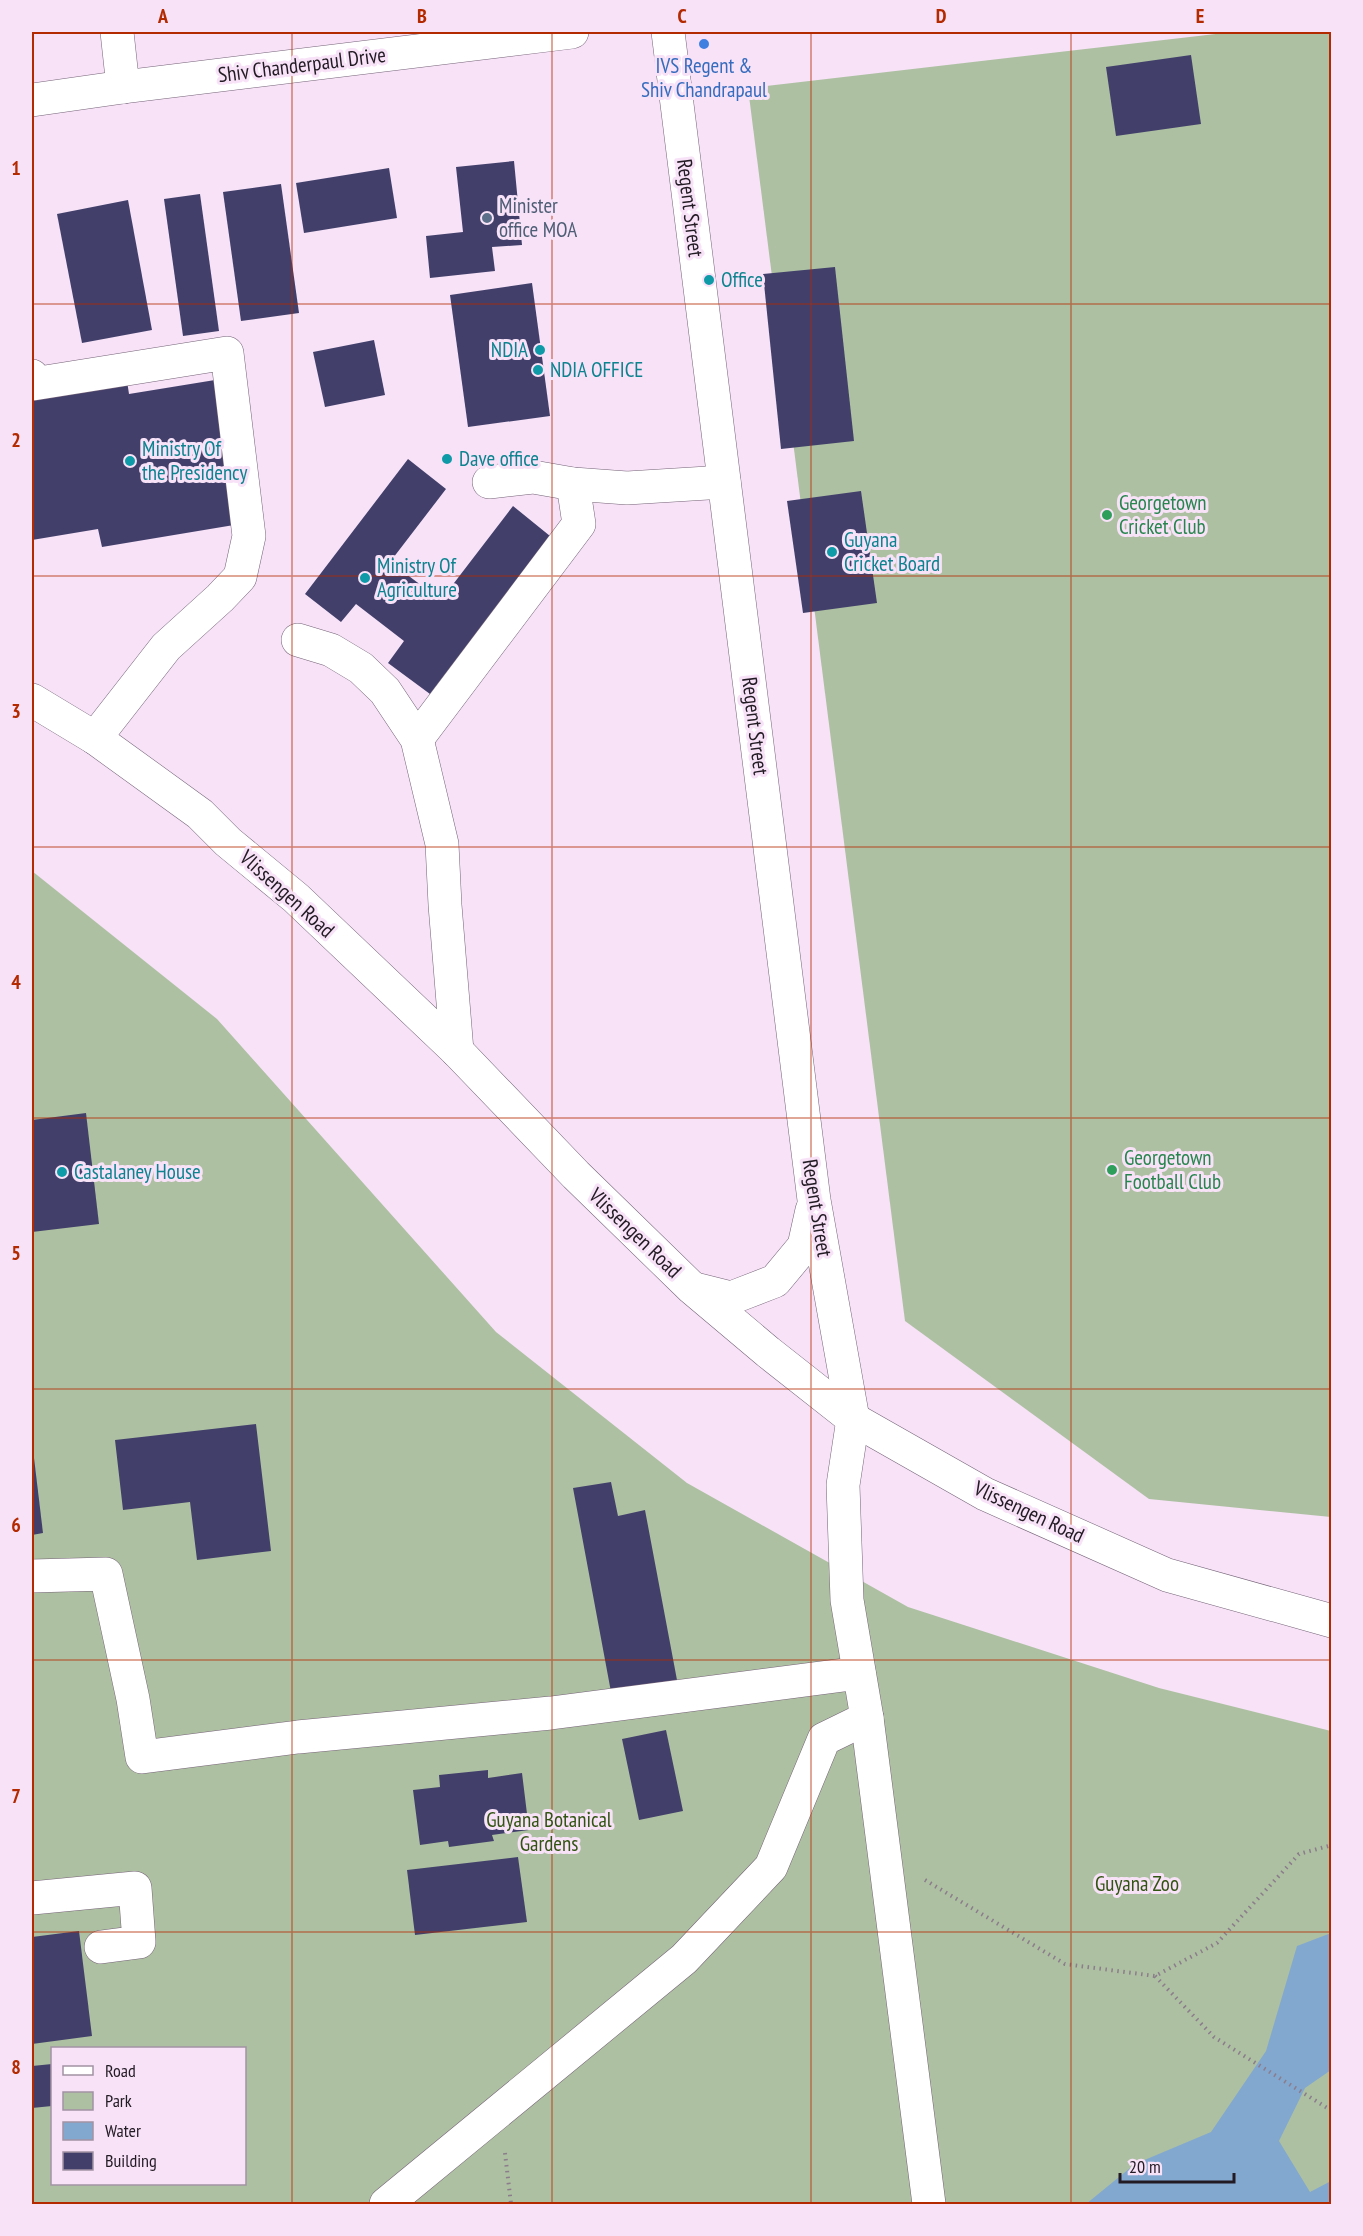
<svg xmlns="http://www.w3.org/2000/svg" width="1363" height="2236" font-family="'PT Sans Narrow',sans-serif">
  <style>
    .green { fill: #aec0a2; fill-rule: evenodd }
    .water { fill: #82a8d0 }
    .building { fill: #42406b }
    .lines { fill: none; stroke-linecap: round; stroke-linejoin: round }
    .minor-casing { stroke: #756377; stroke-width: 34 }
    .major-casing { stroke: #756377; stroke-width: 34 }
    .path { stroke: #8b7d8c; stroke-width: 4; stroke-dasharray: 1.5 4.5; stroke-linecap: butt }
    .minor { stroke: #fff; stroke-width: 33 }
    .major { stroke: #fff; stroke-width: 33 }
    .grid { fill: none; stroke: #b42a00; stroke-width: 1.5; stroke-opacity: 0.55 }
    .shop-dot { fill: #3f7fe0; stroke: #f7e2f8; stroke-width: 2 }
    .service-dot { fill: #5c6f8a; stroke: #f7e2f8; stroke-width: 2 }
    .culture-dot { fill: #0f9aa8; stroke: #f7e2f8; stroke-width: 2 }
    .leisure-dot { fill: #2e9e5b; stroke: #f7e2f8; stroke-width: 2 }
    .labels { text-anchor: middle; stroke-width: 6; stroke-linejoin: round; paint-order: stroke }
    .street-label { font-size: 21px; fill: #231b23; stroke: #f7e2f8 }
    .shop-label { font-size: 21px; fill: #366cbe; stroke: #f7e2f8 }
    .service-label { font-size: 21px; fill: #4e5e75; stroke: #f7e2f8; text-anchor: start }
    .culture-label { font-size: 21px; fill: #0d838f; stroke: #f7e2f8; text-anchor: start }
    .leisure-label { font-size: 21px; fill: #27864d; stroke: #f7e2f8; text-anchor: start }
    .park-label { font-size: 21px; fill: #315411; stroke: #f7e2f8 }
    .neatline { fill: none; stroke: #b42a00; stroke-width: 2 }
    .grid-label { font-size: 20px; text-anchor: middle; font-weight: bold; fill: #b42a00 }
  </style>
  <rect width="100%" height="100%" fill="#f7e2f8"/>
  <g class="green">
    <path d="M 1233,32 L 1331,32 L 1331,1517 L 1149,1499 L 905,1321 L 748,88 Z"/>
    <path d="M 32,871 L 217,1019 L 496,1332 L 687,1483 L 908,1607 L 1159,1688 L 1331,1731 L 1331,2204 L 32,2204 ZM 52,2048 L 244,2048 L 244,2184 L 52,2184 Z"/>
  </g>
  <path class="water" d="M 1331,1933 L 1331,2070 L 1305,2088 L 1279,2141 L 1310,2192 L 1331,2181 L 1331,2204 L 1086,2204 L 1135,2164 L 1211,2132 L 1266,2051 L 1297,1946 Z"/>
  <g class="building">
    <path d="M 1191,55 L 1201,124 L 1116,136 L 1106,67 Z"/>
    <path d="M 514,161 L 522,245 L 492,247 L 495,271 L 430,278 L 426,236 L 463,232 L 456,167 Z"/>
    <path d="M 389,168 L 397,218 L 304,233 L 296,183 Z"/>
    <path d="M 281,184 L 299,313 L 241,321 L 223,192 Z"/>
    <path d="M 200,194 L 219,331 L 183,336 L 164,199 Z"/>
    <path d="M 128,200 L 152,330 L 82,343 L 57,214 Z"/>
    <path d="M 835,267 L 854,441 L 781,449 L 763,274 Z"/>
    <path d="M 532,283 L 550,416 L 468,427 L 450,295 Z"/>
    <path d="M 374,340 L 385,395 L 325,407 L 313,352 Z"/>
    <path d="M 215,380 L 240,524 L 102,547 L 98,529 L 32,540 L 32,397 L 127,381 L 129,394 Z"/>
    <path d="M 408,459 L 446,489 L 390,562 L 441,600 L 513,506 L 550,536 L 430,694 L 388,663 L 404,641 L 356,604 L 341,622 L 305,594 Z"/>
    <path d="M 861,491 L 877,603 L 803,613 L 787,501 Z"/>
    <path d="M 86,1113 L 99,1224 L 32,1232 L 32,1120 Z"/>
    <path d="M 256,1424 L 271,1551 L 197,1560 L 190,1502 L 123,1510 L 115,1440 Z"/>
    <path d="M 32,1441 L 43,1533 L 32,1535 Z"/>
    <path d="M 611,1482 L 618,1516 L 645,1510 L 677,1680 L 611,1692 L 573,1488 Z"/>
    <path d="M 666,1730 L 683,1811 L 639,1820 L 622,1739 Z"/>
    <path d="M 488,1770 L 488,1778 L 522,1773 L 529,1830 L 492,1835 L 494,1841 L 449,1847 L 448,1841 L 420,1845 L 413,1790 L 440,1787 L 439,1775 Z"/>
    <path d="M 518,1857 L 527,1922 L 415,1935 L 407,1870 Z"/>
    <path d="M 79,1931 L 92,2036 L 32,2044 L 32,1937 Z"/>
    <path d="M 52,2064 L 52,2106 L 32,2108 L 32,2066 Z"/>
  </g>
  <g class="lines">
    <g class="minor-casing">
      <g id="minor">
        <path d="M 117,32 L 123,87"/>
        <path d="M 32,100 L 123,87 L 572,32"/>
        <path d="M 32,376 L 33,384 L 227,353 L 249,536 L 240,577 L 220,598 L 166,647 L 95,738"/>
        <path d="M 489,482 L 533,477 L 573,484 L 627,488 L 724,482"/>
        <path d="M 298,640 L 331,650 L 361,668 L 385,691 L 417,739 L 442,844 L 445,905 L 457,1051"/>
        <path d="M 417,739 L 579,524 L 573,484"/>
        <path d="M 853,1419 L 843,1485 L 847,1600 L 867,1718 L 929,2204"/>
        <path d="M 32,1576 L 106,1574 L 133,1699 L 142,1757 L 298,1737 L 551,1713 L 859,1673"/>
        <path d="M 32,1898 L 135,1888 L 139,1942 L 101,1947"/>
        <path d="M 386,2204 L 684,1959 L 771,1867 L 824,1739 L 867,1718"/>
      </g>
    </g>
    <g class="major-casing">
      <g id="major">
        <path d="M 668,32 L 814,1200 L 853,1419"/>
        <path d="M 32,700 L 95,738 L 200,814 L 228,842 L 296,898 L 457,1051 L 576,1175 L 692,1288 L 768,1352 L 853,1419 L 985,1494 L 1167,1575 L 1332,1621"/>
        <path d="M 695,1289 L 731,1298 L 775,1281 L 804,1246 L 812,1210"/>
      </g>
    </g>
    <g class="path">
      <path d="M 925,1880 L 1065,1964 L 1155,1976 L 1217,1943 L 1299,1854 L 1332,1845"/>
      <path d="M 1155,1976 L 1214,2037 L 1332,2111"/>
      <path d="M 505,2153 L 511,2204"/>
    </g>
    <use href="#minor" class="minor"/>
    <use href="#major" class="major"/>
  </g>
  <path class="grid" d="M 292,32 L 292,2204M 552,32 L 552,2204M 811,32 L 811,2204M 1071,32 L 1071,2204M 32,304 L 1332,304M 32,576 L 1332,576M 32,847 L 1332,847M 32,1118 L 1332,1118M 32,1389 L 1332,1389M 32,1660 L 1332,1660M 32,1932 L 1332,1932"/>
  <circle class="shop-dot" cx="704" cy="44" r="6"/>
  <circle class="service-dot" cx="487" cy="218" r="6"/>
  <g class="culture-dot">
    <circle cx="709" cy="280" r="6"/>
    <circle cx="540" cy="350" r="6"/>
    <circle cx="538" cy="370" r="6"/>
    <circle cx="447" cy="459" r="6"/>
    <circle cx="130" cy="461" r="6"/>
    <circle cx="832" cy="552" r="6"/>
    <circle cx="365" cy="578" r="6"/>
    <circle cx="62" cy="1172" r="6"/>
  </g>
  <g class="leisure-dot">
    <circle cx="1107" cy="515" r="6"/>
    <circle cx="1112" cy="1170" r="6"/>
  </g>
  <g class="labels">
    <g class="street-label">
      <text transform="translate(302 65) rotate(-7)" y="7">Shiv Chanderpaul Drive</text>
      <text transform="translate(690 208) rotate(83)" y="7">Regent Street</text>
      <text transform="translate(755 726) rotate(83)" y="7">Regent Street</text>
      <text transform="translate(287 894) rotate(42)" y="7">Vlissengen Road</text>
      <text transform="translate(817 1208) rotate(81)" y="7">Regent Street</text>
      <text transform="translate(635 1233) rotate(44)" y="7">Vlissengen Road</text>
      <text transform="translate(1029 1512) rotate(25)" y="7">Vlissengen Road</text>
    </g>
    <g class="shop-label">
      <text x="704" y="73">IVS Regent &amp;<tspan x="704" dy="24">Shiv Chandrapaul</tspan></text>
    </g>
    <g class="service-label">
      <text x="499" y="213">Minister<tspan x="499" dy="24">office MOA</tspan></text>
    </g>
    <g class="culture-label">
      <text x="721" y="287">Office</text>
      <text x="528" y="357" text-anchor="end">NDIA</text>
      <text x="550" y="377">NDIA OFFICE</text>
      <text x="142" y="456">Ministry Of<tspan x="142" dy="24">the Presidency</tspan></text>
      <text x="459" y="466">Dave office</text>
      <text x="844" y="547">Guyana<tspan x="844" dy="24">Cricket Board</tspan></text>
      <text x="377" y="573">Ministry Of<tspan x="377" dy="24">Agriculture</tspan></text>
      <text x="74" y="1179">Castalaney House</text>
    </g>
    <g class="leisure-label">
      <text x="1119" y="510">Georgetown<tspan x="1119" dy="24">Cricket Club</tspan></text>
      <text x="1124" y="1165">Georgetown<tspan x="1124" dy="24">Football Club</tspan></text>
    </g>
    <g class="park-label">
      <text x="549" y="1827">Guyana Botanical<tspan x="549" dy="24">Gardens</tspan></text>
      <text x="1137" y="1891">Guyana Zoo</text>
    </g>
  </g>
  <rect width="1363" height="2236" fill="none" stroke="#f7e2f8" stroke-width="66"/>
  <rect x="51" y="2047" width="195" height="138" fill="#f7e2f8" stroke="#a292a3" stroke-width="1.5"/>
  <rect x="63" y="2066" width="30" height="9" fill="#ffffff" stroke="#a292a3" stroke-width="1.5"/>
  <text x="105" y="2077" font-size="18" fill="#231b23">Road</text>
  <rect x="63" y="2092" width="30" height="18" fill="#aec0a2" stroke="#a292a3" stroke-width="1.5"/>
  <text x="105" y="2107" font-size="18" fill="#231b23">Park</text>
  <rect x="63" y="2122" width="30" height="18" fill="#82a8d0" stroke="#a292a3" stroke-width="1.5"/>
  <text x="105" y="2137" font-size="18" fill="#231b23">Water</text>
  <rect x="63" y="2152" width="30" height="18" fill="#42406b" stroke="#a292a3" stroke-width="1.5"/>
  <text x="105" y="2167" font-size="18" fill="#231b23">Building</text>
  <path d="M1120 2173v9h114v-9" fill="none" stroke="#231b23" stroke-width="3"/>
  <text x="1129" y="2173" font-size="18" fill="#231b23" stroke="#f7e2f8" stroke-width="4.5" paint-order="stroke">20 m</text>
  <rect x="33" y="33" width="1297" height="2170" class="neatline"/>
  <g class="grid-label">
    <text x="163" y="23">A</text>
    <text x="422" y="23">B</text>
    <text x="682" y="23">C</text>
    <text x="941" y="23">D</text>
    <text x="1200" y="23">E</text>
    <text x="16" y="175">1</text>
    <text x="16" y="447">2</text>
    <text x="16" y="718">3</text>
    <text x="16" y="989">4</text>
    <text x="16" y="1260">5</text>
    <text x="16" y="1532">6</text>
    <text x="16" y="1803">7</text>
    <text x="16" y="2074">8</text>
  </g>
</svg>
